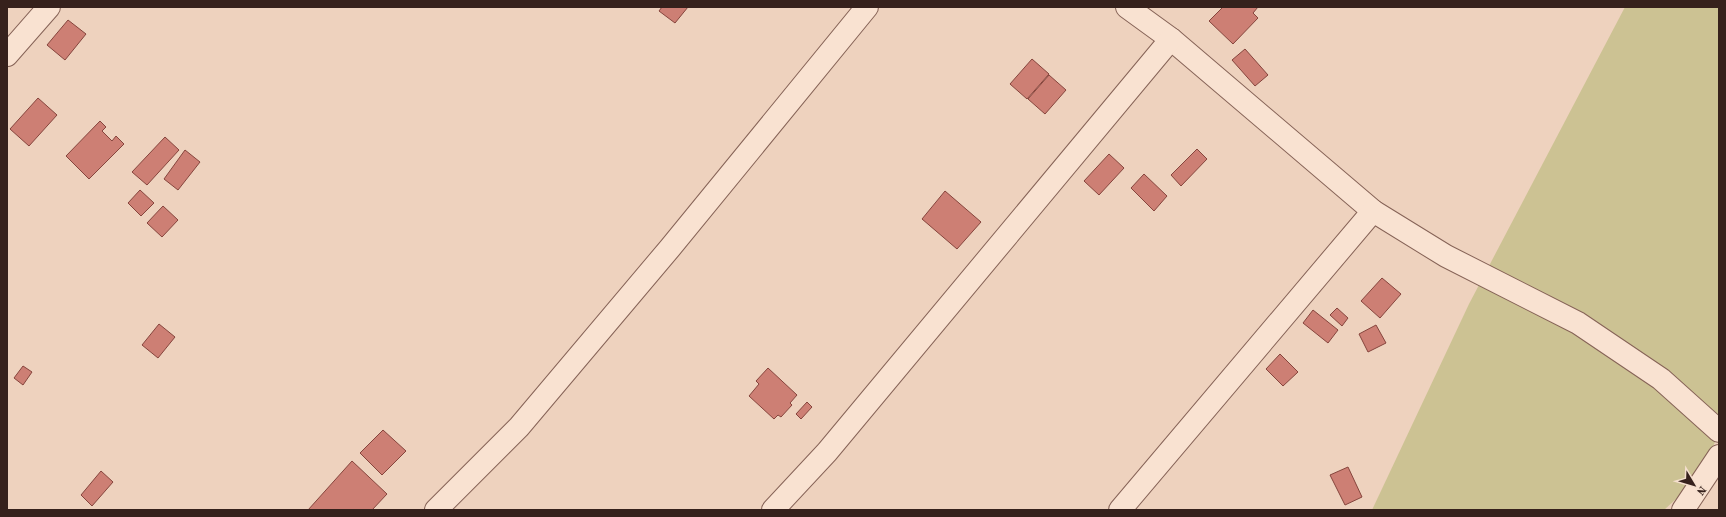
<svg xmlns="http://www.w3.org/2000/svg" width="1726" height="517" font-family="'Source Serif 4',serif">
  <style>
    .green { fill: #ccc293 }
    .building { fill: #cd7f74; stroke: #86453d }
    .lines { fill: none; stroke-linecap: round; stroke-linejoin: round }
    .street-casing { stroke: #866357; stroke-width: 24 }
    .street { stroke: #f9e2d1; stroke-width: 22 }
  </style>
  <rect width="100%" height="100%" fill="#eed2be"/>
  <path class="green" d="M 1625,7 L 1719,7 L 1719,433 L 1699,478 L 1664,510 L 1372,510 L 1469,304 Z"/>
  <g class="building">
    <path d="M 662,7 L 688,7 L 675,23 L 659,11 Z"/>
    <path d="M 1223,7 L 1258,7 L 1253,13 L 1258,18 L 1233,44 L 1209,21 Z"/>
    <path d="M 68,20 L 86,34 L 65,60 L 47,45 Z"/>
    <path d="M 1245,49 L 1268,75 L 1255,86 L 1232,60 Z"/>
    <path d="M 1032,59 L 1049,74 L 1027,99 L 1010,84 Z"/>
    <path d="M 1049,75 L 1066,90 L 1045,114 L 1028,99 Z"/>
    <path d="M 38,98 L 57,115 L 29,146 L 10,129 Z"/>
    <path d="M 100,121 L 106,127 L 102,131 L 112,141 L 116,136 L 124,144 L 89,179 L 66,156 Z"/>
    <path d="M 165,137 L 179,150 L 147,185 L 132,172 Z"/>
    <path d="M 1197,149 L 1207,159 L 1181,186 L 1171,175 Z"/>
    <path d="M 185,150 L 200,162 L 178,190 L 164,179 Z"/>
    <path d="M 1109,154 L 1124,168 L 1099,195 L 1084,181 Z"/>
    <path d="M 1144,174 L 1167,196 L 1154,211 L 1131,188 Z"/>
    <path d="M 140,190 L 154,203 L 141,216 L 128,203 Z"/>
    <path d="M 945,191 L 981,222 L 957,249 L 922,219 Z"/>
    <path d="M 163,206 L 178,220 L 162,237 L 147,223 Z"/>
    <path d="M 1382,278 L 1401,294 L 1380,318 L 1361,301 Z"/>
    <path d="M 1337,308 L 1348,318 L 1342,326 L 1330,315 Z"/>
    <path d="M 1313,310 L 1338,330 L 1328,343 L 1303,323 Z"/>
    <path d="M 159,324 L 175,337 L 158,358 L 142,345 Z"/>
    <path d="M 1376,325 L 1386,343 L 1368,352 L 1359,334 Z"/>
    <path d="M 1280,354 L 1298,372 L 1283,386 L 1266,369 Z"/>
    <path d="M 23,366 L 32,372 L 23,385 L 14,378 Z"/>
    <path d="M 768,368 L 797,395 L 790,403 L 792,405 L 781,417 L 778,415 L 774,419 L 749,396 L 759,384 L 756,381 Z"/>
    <path d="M 807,402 L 812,407 L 801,419 L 796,414 Z"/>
    <path d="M 383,430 L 406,451 L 382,475 L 360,453 Z"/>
    <path d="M 352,461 L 387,494 L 372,510 L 308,510 Z"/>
    <path d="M 1348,467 L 1362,497 L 1345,505 L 1330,475 Z"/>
    <path d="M 101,471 L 113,482 L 92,506 L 81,495 Z"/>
  </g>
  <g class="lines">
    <g class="street-casing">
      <g id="street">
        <path d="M 1127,7 L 1171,39 L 1373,211 L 1446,256 L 1578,323 L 1661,379 L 1719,431"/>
        <path d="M 7,55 L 49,7"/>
        <path d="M 436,510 L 519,427 L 670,248 L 867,7"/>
        <path d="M 773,510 L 827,452 L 1171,39"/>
        <path d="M 1120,510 L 1373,211"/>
        <path d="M 1683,510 L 1719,456"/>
      </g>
    </g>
    <use href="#street" class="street"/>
  </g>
  <rect width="1726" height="517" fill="none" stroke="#36211c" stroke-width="16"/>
  <g transform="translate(1694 485) rotate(128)" stroke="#f5dfce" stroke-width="3" paint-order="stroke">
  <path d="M0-3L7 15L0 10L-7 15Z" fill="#36211c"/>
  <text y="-6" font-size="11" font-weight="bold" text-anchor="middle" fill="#36211c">N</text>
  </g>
</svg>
